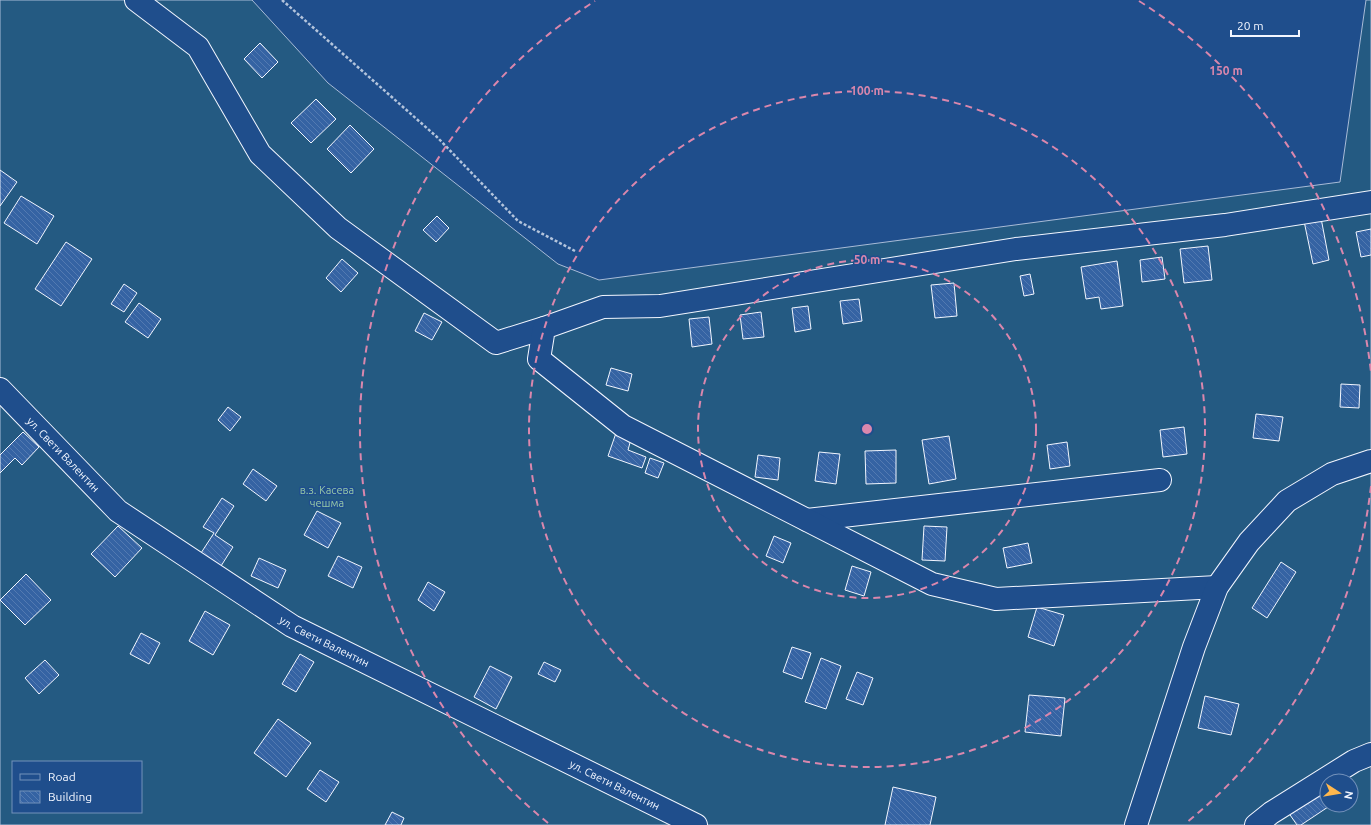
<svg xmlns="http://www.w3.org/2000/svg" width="1371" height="825" font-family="Ubuntu,sans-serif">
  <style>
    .garden { fill: #245a82; stroke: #a8bbd7; fill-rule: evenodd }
    .building { fill: url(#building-back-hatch); stroke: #f2f6ff }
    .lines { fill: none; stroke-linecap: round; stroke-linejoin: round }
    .minor-casing { stroke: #f2f6ff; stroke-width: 24 }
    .path { stroke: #b3c4dc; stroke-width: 2.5; stroke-dasharray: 3 2; stroke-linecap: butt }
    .minor { stroke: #1f4e8c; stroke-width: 22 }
    .ring { fill: none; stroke: #da87ad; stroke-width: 2; stroke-dasharray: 7 5 }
    .labels { text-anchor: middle; stroke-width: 3; stroke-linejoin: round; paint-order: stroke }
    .street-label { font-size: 11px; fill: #f2f6ff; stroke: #1f4e8c }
    .park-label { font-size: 11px; fill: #97c8a6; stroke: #1f4e8c }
    .centre { fill: #da87ad; stroke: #1f4e8c; stroke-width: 2 }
    .ring-label { font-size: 12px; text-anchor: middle; font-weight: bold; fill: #da87ad; stroke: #1f4e8c; stroke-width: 3; stroke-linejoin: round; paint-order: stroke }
  </style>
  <defs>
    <pattern id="building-back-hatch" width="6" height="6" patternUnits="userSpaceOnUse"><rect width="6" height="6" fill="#3563a3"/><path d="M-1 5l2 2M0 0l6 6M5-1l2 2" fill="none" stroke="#537ab1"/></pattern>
  </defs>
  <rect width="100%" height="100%" fill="#1f4e8c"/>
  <path class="garden" d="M 0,0 L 252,0 L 328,83 L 558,264 L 599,280 L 1340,182 L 1366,0 L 1371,0 L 1371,825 L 0,825 ZM 13,762 L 141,762 L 141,812 L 13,812 ZM 1327,781 L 1351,781 L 1351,805 L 1327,805 Z"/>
  <g class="building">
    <path d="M 260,43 L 278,62 L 262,78 L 244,59 Z"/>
    <path d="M 316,99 L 336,119 L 311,143 L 291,123 Z"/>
    <path d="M 350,125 L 374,149 L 351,173 L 327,149 Z"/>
    <path d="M 0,170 L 17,182 L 0,206 Z"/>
    <path d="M 21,196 L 54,216 L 37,244 L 4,223 Z"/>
    <path d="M 437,216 L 449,228 L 436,242 L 423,230 Z"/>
    <path d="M 1321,218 L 1329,260 L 1313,264 L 1304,221 Z"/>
    <path d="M 1371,229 L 1371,255 L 1361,257 L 1356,232 Z"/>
    <path d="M 66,242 L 92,259 L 61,306 L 35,289 Z"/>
    <path d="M 1208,246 L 1212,280 L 1184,283 L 1180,249 Z"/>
    <path d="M 1162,257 L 1165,279 L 1142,282 L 1140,260 Z"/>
    <path d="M 342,259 L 358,273 L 341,292 L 326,278 Z"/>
    <path d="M 1117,261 L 1123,306 L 1101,309 L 1099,297 L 1086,299 L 1081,267 Z"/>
    <path d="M 1030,274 L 1034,294 L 1024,296 L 1020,276 Z"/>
    <path d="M 954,283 L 957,316 L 935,318 L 931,285 Z"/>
    <path d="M 124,284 L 137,293 L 124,312 L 111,304 Z"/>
    <path d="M 859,299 L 862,321 L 843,324 L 840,301 Z"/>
    <path d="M 139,303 L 161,319 L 148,338 L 125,322 Z"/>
    <path d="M 808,306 L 811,329 L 795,332 L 792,308 Z"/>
    <path d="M 761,312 L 764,337 L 743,339 L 740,315 Z"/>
    <path d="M 424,313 L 442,322 L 432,340 L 415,331 Z"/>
    <path d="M 709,317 L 712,344 L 692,347 L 689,319 Z"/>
    <path d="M 611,368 L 632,374 L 628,391 L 606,385 Z"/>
    <path d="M 1341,384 L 1360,385 L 1359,408 L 1340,407 Z"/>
    <path d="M 228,407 L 241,417 L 230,431 L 218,420 Z"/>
    <path d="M 1256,414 L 1283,417 L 1279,441 L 1253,438 Z"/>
    <path d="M 1184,427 L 1187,454 L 1163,457 L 1160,430 Z"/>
    <path d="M 23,432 L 39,447 L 22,465 L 15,458 L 0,473 L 0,455 Z"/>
    <path d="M 616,433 L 631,439 L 628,450 L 646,457 L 642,468 L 608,456 Z"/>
    <path d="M 949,436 L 956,479 L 929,484 L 922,440 Z"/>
    <path d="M 1067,442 L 1070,466 L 1050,469 L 1047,445 Z"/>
    <path d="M 896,450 L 896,483 L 866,484 L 865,451 Z"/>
    <path d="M 819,452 L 840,454 L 836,484 L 815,481 Z"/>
    <path d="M 758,455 L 780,458 L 778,480 L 755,477 Z"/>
    <path d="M 650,458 L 664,463 L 658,478 L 645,473 Z"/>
    <path d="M 253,469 L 277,486 L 266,501 L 243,484 Z"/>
    <path d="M 222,498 L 234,506 L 215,535 L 233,547 L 221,566 L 201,553 L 214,533 L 203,527 Z"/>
    <path d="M 317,511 L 341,523 L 328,548 L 304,535 Z"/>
    <path d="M 118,526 L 142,548 L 115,577 L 91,554 Z"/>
    <path d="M 924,526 L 947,527 L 945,561 L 922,560 Z"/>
    <path d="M 774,536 L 791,543 L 783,563 L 766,556 Z"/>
    <path d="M 1028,543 L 1032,563 L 1007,568 L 1003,548 Z"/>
    <path d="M 338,556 L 362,567 L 353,588 L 328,576 Z"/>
    <path d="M 259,558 L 286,570 L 278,588 L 251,576 Z"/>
    <path d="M 1281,562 L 1296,572 L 1267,618 L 1252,608 Z"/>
    <path d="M 852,566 L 871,572 L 864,596 L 845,590 Z"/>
    <path d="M 26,574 L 51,600 L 25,625 L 0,600 Z"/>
    <path d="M 428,582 L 445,592 L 434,611 L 418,600 Z"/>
    <path d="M 1037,607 L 1064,615 L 1054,646 L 1028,637 Z"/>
    <path d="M 205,611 L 230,625 L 213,655 L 189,641 Z"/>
    <path d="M 141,633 L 160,643 L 149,664 L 130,654 Z"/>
    <path d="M 792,647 L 811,653 L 802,679 L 783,672 Z"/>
    <path d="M 300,654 L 314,662 L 296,692 L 282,684 Z"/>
    <path d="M 821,658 L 841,666 L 826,709 L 805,702 Z"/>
    <path d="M 45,660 L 59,675 L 39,694 L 25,678 Z"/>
    <path d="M 544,662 L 561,670 L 555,682 L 538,674 Z"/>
    <path d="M 490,666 L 512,677 L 496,709 L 474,697 Z"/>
    <path d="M 857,672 L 873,678 L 863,705 L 846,699 Z"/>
    <path d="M 1029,695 L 1065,698 L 1061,736 L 1025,732 Z"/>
    <path d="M 1205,696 L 1239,704 L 1231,735 L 1198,728 Z"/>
    <path d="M 278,719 L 311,743 L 286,777 L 254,753 Z"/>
    <path d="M 320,770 L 339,782 L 326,802 L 307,789 Z"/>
    <path d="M 893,787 L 936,797 L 930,825 L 885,825 Z"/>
    <path d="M 1327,788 L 1327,805 L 1331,805 L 1301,825 L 1297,825 L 1288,812 Z"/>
    <path d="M 392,812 L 404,818 L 401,825 L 385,825 Z"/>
  </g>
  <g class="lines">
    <g class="minor-casing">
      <g id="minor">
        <path d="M 136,0 L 198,47 L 260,154 L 338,228 L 496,343 L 544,328"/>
        <path id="s1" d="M 0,389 L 118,511 L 292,626 L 696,825"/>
        <path d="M 807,520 L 1160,480"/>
        <path d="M 1217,587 L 996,599 L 932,584 L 623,426 L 539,359 L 544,328 L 603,307 L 660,306 L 1016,249 L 1225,225 L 1371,202"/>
        <path d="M 1136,825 L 1194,647 L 1217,587 L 1249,542 L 1287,501 L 1332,474 L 1371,461"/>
        <path d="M 1256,825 L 1271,813 L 1354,761 L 1371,754"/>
      </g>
    </g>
    <path class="path" d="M 282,0 L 437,137 L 518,221 L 575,251"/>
    <use href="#minor" class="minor"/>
  </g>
  <g class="ring">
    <circle cx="867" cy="429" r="169"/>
    <circle cx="867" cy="429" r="338"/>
    <path d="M1371 486A507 507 0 0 1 1186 823M548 823A507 507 0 0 1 595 1M1139 1A507 507 0 0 1 1371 372"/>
  </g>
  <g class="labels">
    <g class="street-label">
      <text dy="4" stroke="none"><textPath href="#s1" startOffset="91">ул. Свети Валентин</textPath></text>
      <text dy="4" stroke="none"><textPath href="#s1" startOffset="414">ул. Свети Валентин</textPath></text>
      <text dy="4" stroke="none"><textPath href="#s1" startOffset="738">ул. Свети Валентин</textPath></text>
    </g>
    <g class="park-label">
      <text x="327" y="494">в.з. Касева<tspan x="327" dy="13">чешма</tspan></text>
    </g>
  </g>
  <circle cx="867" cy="429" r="6" class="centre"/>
  <g class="ring-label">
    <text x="1226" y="75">150 m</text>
    <text x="867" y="95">100 m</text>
    <text x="867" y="264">50 m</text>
  </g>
  <rect x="12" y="761" width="130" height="52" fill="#1f4e8c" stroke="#7391ba"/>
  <rect x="20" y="774" width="20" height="6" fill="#1f4e8c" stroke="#7391ba"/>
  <text x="48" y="781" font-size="12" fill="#f2f6ff">Road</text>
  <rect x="20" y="791" width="20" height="12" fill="url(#building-back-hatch)" stroke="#7391ba"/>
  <text x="48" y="801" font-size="12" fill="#f2f6ff">Building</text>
  <g transform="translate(1339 793) rotate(102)"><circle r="19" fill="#1f4e8c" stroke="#7391ba"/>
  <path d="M0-3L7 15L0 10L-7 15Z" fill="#ffb74d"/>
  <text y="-6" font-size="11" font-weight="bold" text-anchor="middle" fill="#f2f6ff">N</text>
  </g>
  <path d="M1231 30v6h68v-6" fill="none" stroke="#f2f6ff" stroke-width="2"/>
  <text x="1237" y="30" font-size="12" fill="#f2f6ff" stroke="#1f4e8c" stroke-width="3" paint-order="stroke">20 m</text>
</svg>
